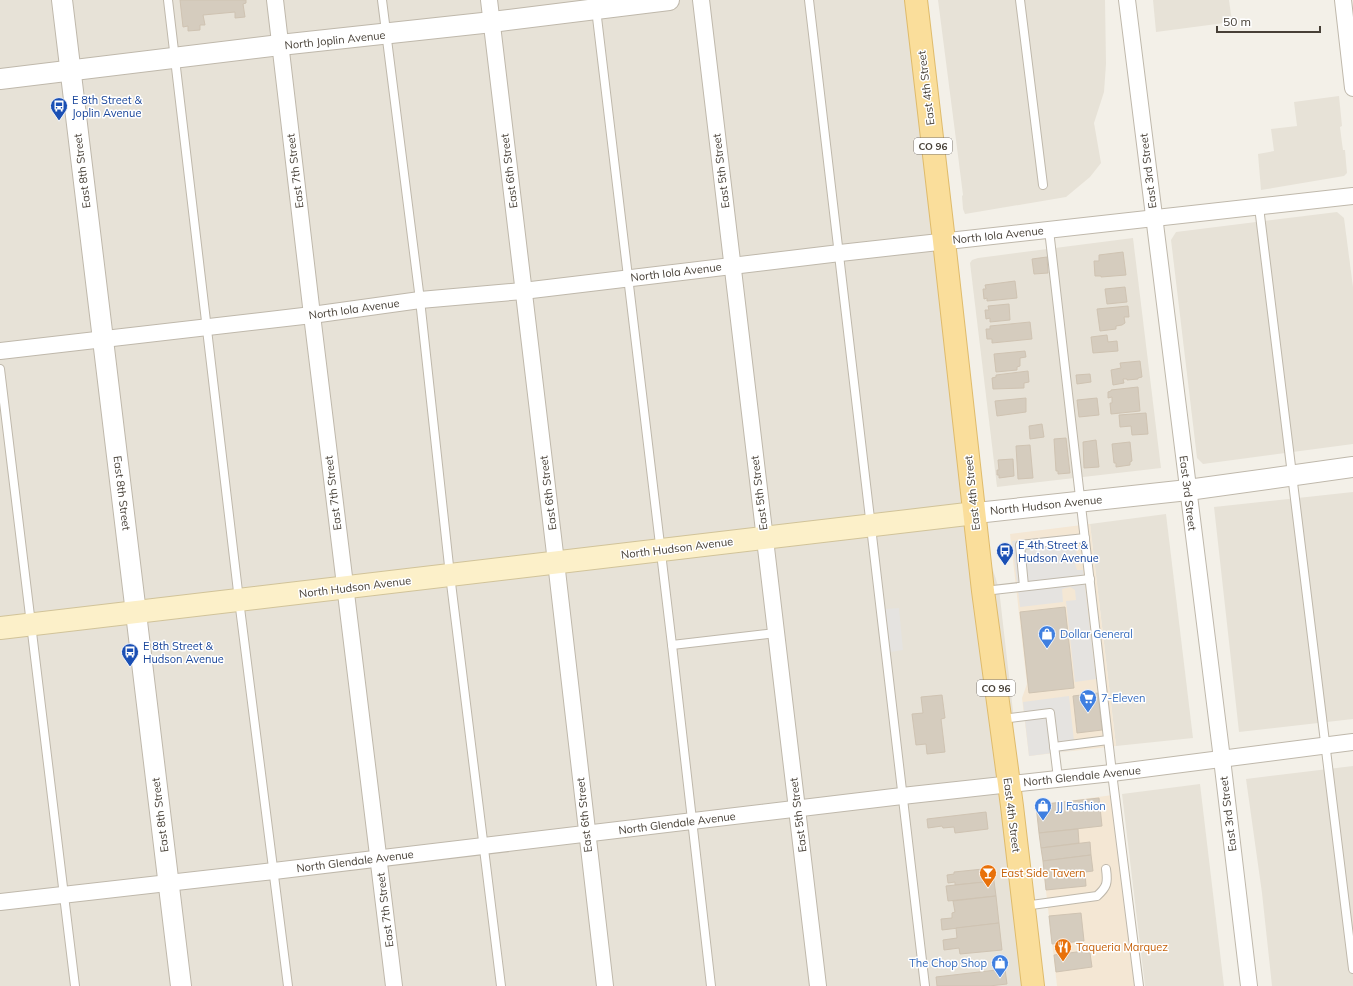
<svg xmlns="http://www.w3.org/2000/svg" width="1353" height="986" font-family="Mulish,sans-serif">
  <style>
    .residential { fill: #e7e2d7 }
    .commercial { fill: #f4e7d4 }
    .parking { fill: #e5e3e0 }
    .building { fill: #d5ccbe; stroke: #cfc3b2 }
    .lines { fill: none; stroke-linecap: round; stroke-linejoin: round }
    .service-casing { stroke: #bfb8ab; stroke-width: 10 }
    .minor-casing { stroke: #bfb8ab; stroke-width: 18 }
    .tertiary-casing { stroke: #bfb8ab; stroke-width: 22 }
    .secondary-casing { stroke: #d1c399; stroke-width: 24 }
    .primary-casing { stroke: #dfbb6b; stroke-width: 24 }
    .service { stroke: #fff; stroke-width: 8 }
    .minor { stroke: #fff; stroke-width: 16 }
    .tertiary { stroke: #fff; stroke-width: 20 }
    .secondary { stroke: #fcf0c9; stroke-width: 22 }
    .primary { stroke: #fade9b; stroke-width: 22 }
    .labels { text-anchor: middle; stroke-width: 3; stroke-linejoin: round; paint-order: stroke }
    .shield { fill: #fff; stroke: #7e7973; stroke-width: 1 }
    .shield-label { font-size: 10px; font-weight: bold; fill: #474037 }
    .street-label { font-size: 11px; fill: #474037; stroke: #fff }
    .transit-label { font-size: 11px; fill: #164399; stroke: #fff; text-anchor: start }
    .shop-label { font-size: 11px; fill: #366cbe; stroke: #fff; text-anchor: start }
    .food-label { font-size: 11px; fill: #c56008; stroke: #fff; text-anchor: start }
  </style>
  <rect width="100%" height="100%" fill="#f3f0e8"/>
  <g class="residential">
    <path d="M 0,0 L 915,0 L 975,513 L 999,589 L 1014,720 L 1006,760 L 1033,986 L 0,986 Z"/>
    <path d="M 938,0 L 1105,0 L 1106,64 L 1104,92 L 1094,123 L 1101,163 L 1090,177 L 1066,197 L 965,214 L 963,209 L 962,196 L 963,195 L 955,132 Z"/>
    <path d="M 1153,0 L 1229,0 L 1232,22 L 1156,32 Z"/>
    <path d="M 1339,96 L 1342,126 L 1340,127 L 1342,143 L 1343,150 L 1345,150 L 1346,162 L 1347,173 L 1344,176 L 1261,190 L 1258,154 L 1274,151 L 1271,129 L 1297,126 L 1294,102 Z"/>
    <path d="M 1337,212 L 1344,218 L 1353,287 L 1353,444 L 1203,464 L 1197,458 L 1171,240 L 1176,232 Z"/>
    <path d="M 1133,238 L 1161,468 L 997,487 L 970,263 L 972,260 L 978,258 Z"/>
    <path d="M 1353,492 L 1353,719 L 1239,732 L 1214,507 Z"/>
    <path d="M 1166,514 L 1193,738 L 1116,746 L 1090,524 Z"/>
    <path d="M 1353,766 L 1353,986 L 1272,986 L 1262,893 L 1246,779 Z"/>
    <path d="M 1200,784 L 1224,986 L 1145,986 L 1122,794 Z"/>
  </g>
  <g class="commercial">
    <path d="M 1090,524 L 1116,746 L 1029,756 L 1022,698 L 1027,684 L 1010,534 Z"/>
    <path d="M 1113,795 L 1136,986 L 1057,986 L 1036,805 Z"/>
  </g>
  <g class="parking">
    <path d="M 1075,534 L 1077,559 L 1074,560 L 1076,567 L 1077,570 L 1083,570 L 1096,679 L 1075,682 L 1066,601 L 1076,600 L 1075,590 L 1070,587 L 1062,589 L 1063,602 L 1020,607 L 1012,541 Z"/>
    <path d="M 899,608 L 903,650 L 890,652 L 885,609 Z"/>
    <path d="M 1069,696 L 1075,750 L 1029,756 L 1023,702 Z"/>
  </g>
  <g class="building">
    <path d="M 180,0 L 246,0 L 246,3 L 243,4 L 245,17 L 235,18 L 235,12 L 203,15 L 205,25 L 200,25 L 200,30 L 188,31 L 188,26 L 183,27 Z"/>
    <path d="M 1123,252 L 1126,275 L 1101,277 L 1101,276 L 1095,276 L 1094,261 L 1099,261 L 1099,255 Z"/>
    <path d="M 1047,257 L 1048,273 L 1034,274 L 1032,259 Z"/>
    <path d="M 1015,281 L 1017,298 L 987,301 L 987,298 L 984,299 L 983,289 L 986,289 L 985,285 Z"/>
    <path d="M 1125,287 L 1127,302 L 1107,304 L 1105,289 Z"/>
    <path d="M 1009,304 L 1010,320 L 990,322 L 990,318 L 986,319 L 985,310 L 989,310 L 988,306 Z"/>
    <path d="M 1128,306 L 1129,317 L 1124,317 L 1125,323 L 1122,325 L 1116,326 L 1116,329 L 1100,331 L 1097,309 Z"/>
    <path d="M 1030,322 L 1032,339 L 992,343 L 992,339 L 987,339 L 986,329 L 990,329 L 990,326 Z"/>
    <path d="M 1107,335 L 1108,342 L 1117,341 L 1118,351 L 1093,353 L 1091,337 Z"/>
    <path d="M 1025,351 L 1026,357 L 1020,358 L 1020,366 L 1017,367 L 1017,370 L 996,372 L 994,354 Z"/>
    <path d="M 1140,361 L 1142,377 L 1138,378 L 1138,379 L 1127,380 L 1127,379 L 1123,379 L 1124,383 L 1113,385 L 1111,370 L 1121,368 L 1120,363 Z"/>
    <path d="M 1028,371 L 1029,382 L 1024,383 L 1024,388 L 993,389 L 992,378 L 996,377 L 996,375 Z"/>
    <path d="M 1090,374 L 1091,382 L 1077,384 L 1076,375 Z"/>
    <path d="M 1138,387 L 1140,411 L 1111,414 L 1110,403 L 1112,403 L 1112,397 L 1108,398 L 1108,392 L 1111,391 L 1111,390 Z"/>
    <path d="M 1026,398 L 1026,412 L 997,416 L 995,401 Z"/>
    <path d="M 1097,398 L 1099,415 L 1079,417 L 1077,400 Z"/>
    <path d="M 1146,413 L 1148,434 L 1132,435 L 1131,426 L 1120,427 L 1119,415 Z"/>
    <path d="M 1042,424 L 1044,437 L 1030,439 L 1029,426 Z"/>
    <path d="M 1066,438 L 1070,473 L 1058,474 L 1058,471 L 1056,471 L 1054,439 Z"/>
    <path d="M 1096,440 L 1099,467 L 1084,468 L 1083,442 Z"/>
    <path d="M 1130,442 L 1132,461 L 1130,462 L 1130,465 L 1116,467 L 1116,463 L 1114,463 L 1112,444 Z"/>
    <path d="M 1030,445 L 1033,478 L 1018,479 L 1016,446 Z"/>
    <path d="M 1013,459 L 1014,476 L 999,478 L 999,475 L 997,475 L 997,470 L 999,470 L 998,460 Z"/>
    <path d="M 1065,607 L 1074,688 L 1029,693 L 1020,612 Z"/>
    <path d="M 1098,693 L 1102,730 L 1077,733 L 1073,696 Z"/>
    <path d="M 942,695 L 945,718 L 941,719 L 945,752 L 927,754 L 926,744 L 916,745 L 912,714 L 923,713 L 921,697 Z"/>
    <path d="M 1099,798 L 1102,826 L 1039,833 L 1036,805 Z"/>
    <path d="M 986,812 L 988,829 L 955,833 L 954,827 L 943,828 L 942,826 L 928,828 L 927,819 Z"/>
    <path d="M 1078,829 L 1079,843 L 1041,848 L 1039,833 Z"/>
    <path d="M 1090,842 L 1091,855 L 1043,861 L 1041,848 Z"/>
    <path d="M 1091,855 L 1093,871 L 1085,872 L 1086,886 L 1046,890 L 1043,861 Z"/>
    <path d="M 993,868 L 994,881 L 955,885 L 955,882 L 948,883 L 947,875 L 954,874 L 954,872 Z"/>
    <path d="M 994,881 L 996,896 L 948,901 L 946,886 Z"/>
    <path d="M 996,896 L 999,923 L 942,930 L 941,919 L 952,918 L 952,913 L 955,912 L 953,901 Z"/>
    <path d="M 1081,913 L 1084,941 L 1052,944 L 1049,916 Z"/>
    <path d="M 999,923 L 1002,950 L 960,954 L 959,948 L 944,950 L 943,940 L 957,938 L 956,928 Z"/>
    <path d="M 1084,951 L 1085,953 L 1090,953 L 1092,967 L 1056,972 L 1054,955 Z"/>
    <path d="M 1005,969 L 1007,984 L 989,986 L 937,986 L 936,977 Z"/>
  </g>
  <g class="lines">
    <g class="service-casing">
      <g id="service">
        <path d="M 168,0 L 239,600 L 288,986"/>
        <path d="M 382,0 L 420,300 L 450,575 L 501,986"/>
        <path d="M 809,0 L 925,986"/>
        <path d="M 1020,0 L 1043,185"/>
        <path d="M 596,9 L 672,645 L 711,986"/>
        <path d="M 1259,207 L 1353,969"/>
        <path d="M 1049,230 L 1112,773 L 1139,986"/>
        <path d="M 0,369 L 75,986"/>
        <path d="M 1024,586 L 1020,545 L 1085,538"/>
        <path d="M 984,591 L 1090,579"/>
        <path d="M 672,645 L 776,633"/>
        <path d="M 1002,719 L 1050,713 L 1058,778"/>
        <path d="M 1054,747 L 1108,740"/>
        <path d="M 1024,906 L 1097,896 C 1107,887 1108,883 1106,869"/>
      </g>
    </g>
    <g class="minor-casing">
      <g id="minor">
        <path d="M 275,0 L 312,315 L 394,986"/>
        <path d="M 489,0 L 556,562 L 605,986"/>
        <path d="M 701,0 L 818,986"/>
        <path d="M 1127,0 L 1222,759 L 1249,986"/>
        <path d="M 1343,0 L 1353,88"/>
        <path d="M 0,351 L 312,315 L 420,300 L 523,291 L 840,253 L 1353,196"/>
        <path d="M 0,902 L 274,871 L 902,796 L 1112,773 L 1353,742"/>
      </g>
    </g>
    <g class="tertiary-casing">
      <g id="tertiary">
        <path d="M 62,0 L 181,986"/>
        <path d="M 0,79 L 280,45 L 492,22 L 669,0"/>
        <path d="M 967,514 L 1188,490 L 1353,467"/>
      </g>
    </g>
    <g class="secondary-casing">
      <path id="secondary" d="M 0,628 L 967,514"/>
    </g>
    <g class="primary-casing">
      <path id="primary" d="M 916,0 L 944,241 L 983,591 L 1012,806 L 1033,986"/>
    </g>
    <use href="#service" class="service"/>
    <use href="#minor" class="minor"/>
    <use href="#tertiary" class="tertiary"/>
    <use href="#secondary" class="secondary"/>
    <use href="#primary" class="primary"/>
  </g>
  <defs>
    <g id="bus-pin" transform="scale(0.9)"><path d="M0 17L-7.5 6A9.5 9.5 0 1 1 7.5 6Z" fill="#1a4fb4" stroke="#fff"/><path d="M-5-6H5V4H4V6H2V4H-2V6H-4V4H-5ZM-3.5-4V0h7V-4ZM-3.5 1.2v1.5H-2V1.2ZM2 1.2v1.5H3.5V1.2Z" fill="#fff"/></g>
    <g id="shop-pin" transform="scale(0.9)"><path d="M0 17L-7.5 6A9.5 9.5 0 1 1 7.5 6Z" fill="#3f7fe0" stroke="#fff"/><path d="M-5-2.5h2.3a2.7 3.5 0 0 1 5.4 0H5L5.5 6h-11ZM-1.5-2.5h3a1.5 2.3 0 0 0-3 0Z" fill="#fff"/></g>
    <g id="supermarket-pin" transform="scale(0.9)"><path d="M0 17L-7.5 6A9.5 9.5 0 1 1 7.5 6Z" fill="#3f7fe0" stroke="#fff"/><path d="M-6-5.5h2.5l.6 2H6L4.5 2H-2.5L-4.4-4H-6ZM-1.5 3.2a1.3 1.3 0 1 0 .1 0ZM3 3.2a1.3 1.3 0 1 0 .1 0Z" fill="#fff"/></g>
    <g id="bar-pin" transform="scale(0.9)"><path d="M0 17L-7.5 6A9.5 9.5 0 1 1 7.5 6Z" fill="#e8710a" stroke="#fff"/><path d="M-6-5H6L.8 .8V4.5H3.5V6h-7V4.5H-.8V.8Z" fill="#fff"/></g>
    <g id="restaurant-pin" transform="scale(0.9)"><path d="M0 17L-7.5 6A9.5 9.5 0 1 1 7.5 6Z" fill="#e8710a" stroke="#fff"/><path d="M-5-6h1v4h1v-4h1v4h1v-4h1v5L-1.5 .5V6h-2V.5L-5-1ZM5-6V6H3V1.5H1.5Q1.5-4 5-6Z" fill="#fff"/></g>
  </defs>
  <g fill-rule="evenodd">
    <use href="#bus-pin" x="59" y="106"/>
    <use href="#bus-pin" x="1005" y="551"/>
    <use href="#shop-pin" x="1047" y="634"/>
    <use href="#bus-pin" x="130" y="652"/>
    <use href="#supermarket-pin" x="1088" y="698"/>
    <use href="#shop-pin" x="1043" y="806"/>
    <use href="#bar-pin" x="988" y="873"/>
    <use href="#restaurant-pin" x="1063" y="947"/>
    <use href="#shop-pin" x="1000" y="963"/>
  </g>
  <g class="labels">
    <g class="shield">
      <rect x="914" y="138" width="38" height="16" rx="3"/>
      <rect x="977" y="680" width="38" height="16" rx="3"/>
    </g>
    <g class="shield-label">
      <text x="933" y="150">CO 96</text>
      <text x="996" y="692">CO 96</text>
    </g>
    <g class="street-label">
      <text transform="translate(335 40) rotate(-6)" y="4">North Joplin Avenue</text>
      <text transform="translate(926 88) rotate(-97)" y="4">East 4th Street</text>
      <text transform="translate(82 171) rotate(-97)" y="4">East 8th Street</text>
      <text transform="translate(295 171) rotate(-97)" y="4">East 7th Street</text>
      <text transform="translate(509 171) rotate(-97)" y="4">East 6th Street</text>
      <text transform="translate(721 171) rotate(-97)" y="4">East 5th Street</text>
      <text transform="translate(1148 171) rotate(-97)" y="4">East 3rd Street</text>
      <text transform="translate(998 235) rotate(-6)" y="4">North Iola Avenue</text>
      <text transform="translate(676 272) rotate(-7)" y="4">North Iola Avenue</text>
      <text transform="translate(354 309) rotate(-8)" y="4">North Iola Avenue</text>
      <text transform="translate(122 493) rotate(83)" y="4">East 8th Street</text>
      <text transform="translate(333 493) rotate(-97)" y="4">East 7th Street</text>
      <text transform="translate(548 493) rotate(-97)" y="4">East 6th Street</text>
      <text transform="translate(759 493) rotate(-97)" y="4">East 5th Street</text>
      <text transform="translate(972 493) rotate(-96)" y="4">East 4th Street</text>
      <text transform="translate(1188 493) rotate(83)" y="4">East 3rd Street</text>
      <text transform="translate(1046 505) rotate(-6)" y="4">North Hudson Avenue</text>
      <text transform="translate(677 548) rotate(-7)" y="4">North Hudson Avenue</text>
      <text transform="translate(355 587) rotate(-7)" y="4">North Hudson Avenue</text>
      <text transform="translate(1082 776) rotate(-6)" y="4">North Glendale Avenue</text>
      <text transform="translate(1228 814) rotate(-97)" y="4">East 3rd Street</text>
      <text transform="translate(160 815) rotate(-97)" y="4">East 8th Street</text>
      <text transform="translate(584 815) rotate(-96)" y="4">East 6th Street</text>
      <text transform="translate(798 815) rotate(-97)" y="4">East 5th Street</text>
      <text transform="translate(1012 815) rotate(83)" y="4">East 4th Street</text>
      <text transform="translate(677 823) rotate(-7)" y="4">North Glendale Avenue</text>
      <text transform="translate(355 861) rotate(-7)" y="4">North Glendale Avenue</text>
      <text transform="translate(385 910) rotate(-97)" y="4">East 7th Street</text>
    </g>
    <g class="transit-label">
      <text x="72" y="104">E 8th Street &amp;<tspan x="72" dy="13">Joplin Avenue</tspan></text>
      <text x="1018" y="549">E 4th Street &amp;<tspan x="1018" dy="13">Hudson Avenue</tspan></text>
      <text x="143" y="650">E 8th Street &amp;<tspan x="143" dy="13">Hudson Avenue</tspan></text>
    </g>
    <g class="shop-label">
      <text x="1060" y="638">Dollar General</text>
      <text x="1101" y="702">7-Eleven</text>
      <text x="1056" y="810">JJ Fashion</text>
      <text x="987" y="967" text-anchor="end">The Chop Shop</text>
    </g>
    <g class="food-label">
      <text x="1001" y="877">East Side Tavern</text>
      <text x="1076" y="951">Taqueria Marquez</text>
    </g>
  </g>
  <path d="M1217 26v6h103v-6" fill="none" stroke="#474037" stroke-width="2"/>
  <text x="1223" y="26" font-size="12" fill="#474037" stroke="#ffffff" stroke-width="3" paint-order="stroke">50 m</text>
</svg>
